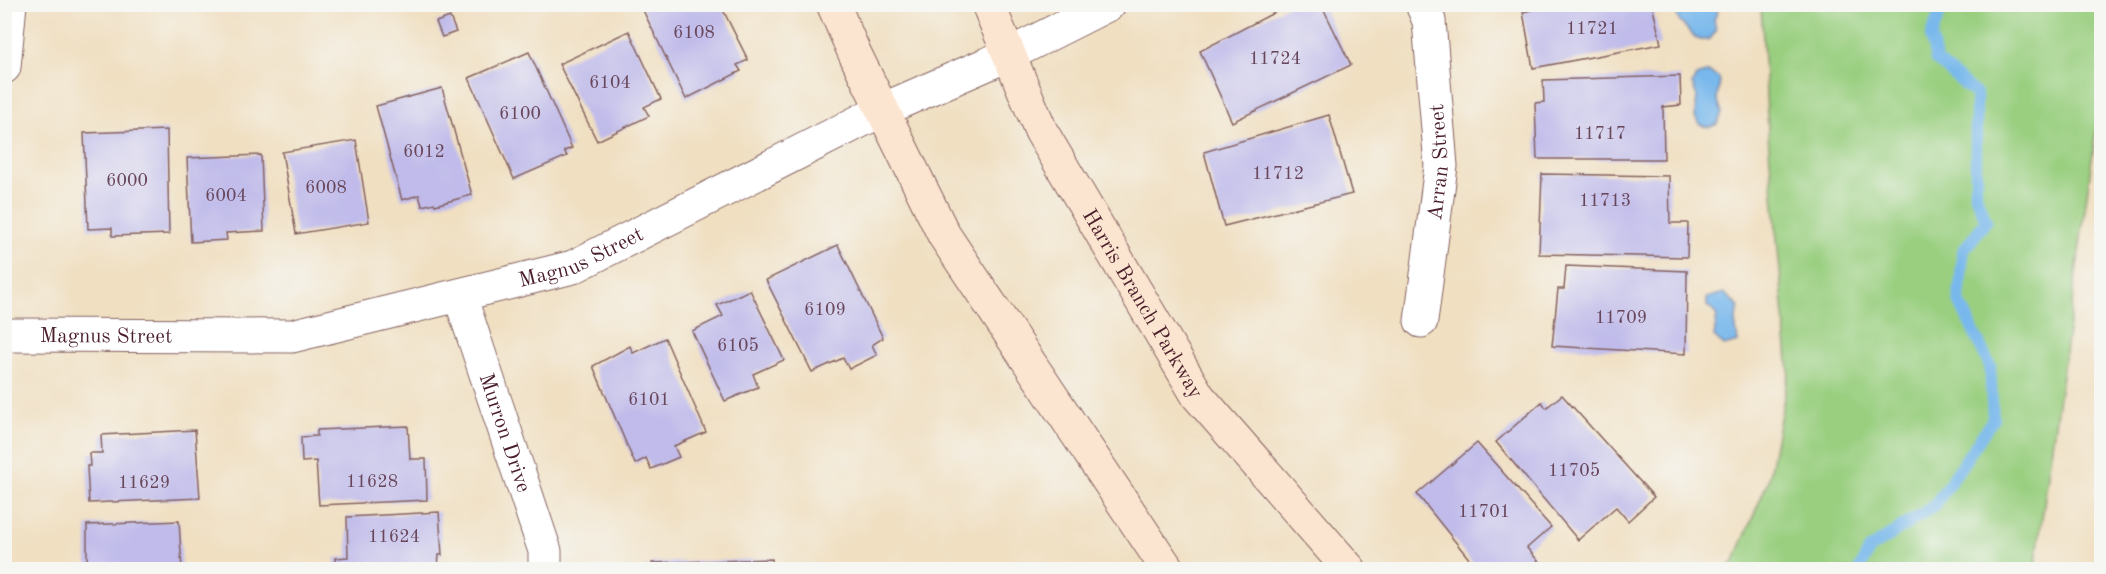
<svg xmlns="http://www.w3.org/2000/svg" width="2106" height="574" font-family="'Old Standard TT',serif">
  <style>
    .green { fill: #9acf80; stroke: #727756; stroke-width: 1.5 }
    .water { fill: #78b8ec; stroke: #616c8c; stroke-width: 1.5 }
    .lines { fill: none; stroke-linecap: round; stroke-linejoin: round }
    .stream { stroke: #78b8ec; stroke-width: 12 }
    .building { fill: #c0bbea }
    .minor-casing { stroke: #846260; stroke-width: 35 }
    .secondary-casing { stroke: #846260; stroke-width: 35 }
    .minor { stroke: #fff; stroke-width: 33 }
    .secondary { stroke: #fce5d0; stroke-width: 33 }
    .labels { text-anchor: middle; stroke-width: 4.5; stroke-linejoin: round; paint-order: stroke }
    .number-label { font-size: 18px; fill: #68465b }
    .street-label { font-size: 21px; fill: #4a1f2b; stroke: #f6f6f2 }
  </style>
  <rect width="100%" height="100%" fill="#f6f6f2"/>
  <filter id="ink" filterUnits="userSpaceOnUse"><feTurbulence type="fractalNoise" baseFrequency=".0167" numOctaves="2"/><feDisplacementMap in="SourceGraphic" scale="12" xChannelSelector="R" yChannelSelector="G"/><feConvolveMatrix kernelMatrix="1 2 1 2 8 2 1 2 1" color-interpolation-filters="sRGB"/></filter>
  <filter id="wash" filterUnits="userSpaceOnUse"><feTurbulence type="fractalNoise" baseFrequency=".008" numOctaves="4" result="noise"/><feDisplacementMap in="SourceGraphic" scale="24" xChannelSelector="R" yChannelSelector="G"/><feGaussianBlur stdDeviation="1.35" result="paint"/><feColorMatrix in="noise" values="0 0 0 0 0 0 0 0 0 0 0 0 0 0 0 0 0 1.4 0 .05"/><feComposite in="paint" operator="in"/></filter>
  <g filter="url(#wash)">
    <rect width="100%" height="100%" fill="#f0dfc1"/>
    <path class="green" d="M 1761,5 L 2101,5 L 2101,94 L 2035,569 L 1725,569 L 1734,562 L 1768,481 L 1789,372 L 1769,149 Z"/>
    <g class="water">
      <path d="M 1681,5 L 1720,5 L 1714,20 L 1716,31 L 1710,39 C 1697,43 1694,36 1686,28 C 1678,20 1673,16 1681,5 Z"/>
      <path d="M 1708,72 L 1718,77 L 1720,81 L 1717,98 L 1722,113 L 1717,124 C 1707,130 1700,126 1695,117 L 1697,96 L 1692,84 L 1696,76 Z"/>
      <path d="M 1724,293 L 1739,307 L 1735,321 L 1738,342 L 1724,346 L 1714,337 L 1717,316 L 1712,309 L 1707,306 L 1707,298 Z"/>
    </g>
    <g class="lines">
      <path class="stream" d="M 1859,570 L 1870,549 L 1935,505 L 1993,419 L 1990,366 L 1959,301 L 1963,251 L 1986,221 L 1976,196 L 1976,94 L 1936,60 L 1931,36 L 1943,4"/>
    </g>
    <g id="blocks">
      <g class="building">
        <path d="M 640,4 L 720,4 L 748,60 L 737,65 L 741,71 L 686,99 Z"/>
        <path d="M 1291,4 L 1321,4 L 1351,65 L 1232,122 L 1200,51 Z"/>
        <path d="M 1531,4 L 1652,4 L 1661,44 L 1533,68 L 1523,12 L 1532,10 Z"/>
        <path d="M 450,17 L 456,32 L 442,37 L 436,22 Z"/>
        <path d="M 629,31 L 661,99 L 644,107 L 649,116 L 597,141 L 559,64 Z"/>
        <path d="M 529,52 L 572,148 L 564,151 L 567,156 L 514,179 L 469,78 Z"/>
        <path d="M 1680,76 L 1681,105 L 1663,107 L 1664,159 L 1537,159 L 1535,103 L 1544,102 L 1543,80 Z"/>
        <path d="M 442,88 L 472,195 L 435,205 L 434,203 L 422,206 L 419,195 L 402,200 L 376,106 Z"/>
        <path d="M 1329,115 L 1352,194 L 1224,226 L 1204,152 Z"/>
        <path d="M 167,130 L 169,234 L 112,236 L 112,228 L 88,229 L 84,133 Z"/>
        <path d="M 356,140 L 369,222 L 296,234 L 282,152 Z"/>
        <path d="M 261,155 L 264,231 L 226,233 L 227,240 L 191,242 L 187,158 Z"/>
        <path d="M 1542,174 L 1669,176 L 1670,223 L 1688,223 L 1687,257 L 1539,254 Z"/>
        <path d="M 838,245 L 883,338 L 872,345 L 877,355 L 849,369 L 843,358 L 812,372 L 766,280 Z"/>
        <path d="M 1566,266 L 1687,271 L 1686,354 L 1552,346 L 1558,289 L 1564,289 Z"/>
        <path d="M 750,290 L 784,360 L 753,374 L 758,387 L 725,401 L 692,331 L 723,316 L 717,305 Z"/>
        <path d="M 665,338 L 706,432 L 674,446 L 679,457 L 651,469 L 646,458 L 635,464 L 593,366 L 630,346 L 633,353 Z"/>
        <path d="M 1562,395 L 1654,497 L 1628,521 L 1616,507 L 1578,540 L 1496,442 L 1542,402 L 1546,408 Z"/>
        <path d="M 408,426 L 410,459 L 426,459 L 427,500 L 319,505 L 316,461 L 302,462 L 301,437 L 317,436 L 317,430 Z"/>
        <path d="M 195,430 L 200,498 L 89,503 L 87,466 L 90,466 L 89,453 L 102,453 L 101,435 Z"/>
        <path d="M 1477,443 L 1551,527 L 1527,548 L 1539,562 L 1531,570 L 1478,570 L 1417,494 Z"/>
        <path d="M 439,512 L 442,555 L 439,555 L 438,566 L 432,566 L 432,570 L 336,570 L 335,558 L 348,557 L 347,517 Z"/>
        <path d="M 179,521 L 182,570 L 87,569 L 87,525 Z"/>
        <path d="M 772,559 L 773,570 L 644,570 L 644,567 L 652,567 L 652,563 Z"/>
      </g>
    </g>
  </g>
  <g filter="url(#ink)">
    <use href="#blocks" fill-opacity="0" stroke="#846260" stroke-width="1.5"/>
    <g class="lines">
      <g class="minor-casing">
        <g id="minor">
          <path d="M 4,67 L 10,4"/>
          <path id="s1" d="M 460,296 L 545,551 L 545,570"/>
          <path id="s2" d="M 1421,321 L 1441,166 L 1429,21 L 1422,4"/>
          <path id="s3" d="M 4,335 L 292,336 L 573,267 L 882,110 L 1010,54 L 1109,4"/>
        </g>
      </g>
      <g class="secondary-casing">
        <g id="secondary">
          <path d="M 833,4 L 854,52 L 944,235 L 1168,570"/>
          <path id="s4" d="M 988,4 L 1041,131 L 1198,396 L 1350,570"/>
        </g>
      </g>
      <use href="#minor" class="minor"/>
      <use href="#secondary" class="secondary"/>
    </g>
  </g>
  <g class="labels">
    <g class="number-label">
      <text x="1592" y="34">11721</text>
      <text x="694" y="38">6108</text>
      <text x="1275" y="64">11724</text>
      <text x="610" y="88">6104</text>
      <text x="520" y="119">6100</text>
      <text x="1600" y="139">11717</text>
      <text x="424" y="157">6012</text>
      <text x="1278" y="179">11712</text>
      <text x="127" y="186">6000</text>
      <text x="326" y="193">6008</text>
      <text x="226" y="201">6004</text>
      <text x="1605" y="206">11713</text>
      <text x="825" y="315">6109</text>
      <text x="1621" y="323">11709</text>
      <text x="738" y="351">6105</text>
      <text x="649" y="405">6101</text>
      <text x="1574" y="476">11705</text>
      <text x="372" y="487">11628</text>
      <text x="144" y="488">11629</text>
      <text x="1484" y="517">11701</text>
      <text x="394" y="542">11624</text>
    </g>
    <g class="street-label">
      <text dy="7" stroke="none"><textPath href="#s2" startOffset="160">Arran Street</textPath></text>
      <text dy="7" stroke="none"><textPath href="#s3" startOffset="588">Magnus Street</textPath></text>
      <text dy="7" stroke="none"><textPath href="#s4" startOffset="338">Harris Branch Parkway</textPath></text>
      <text dy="7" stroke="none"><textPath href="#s3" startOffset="102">Magnus Street</textPath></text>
      <text dy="7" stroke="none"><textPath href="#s1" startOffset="144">Murron Drive</textPath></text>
    </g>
  </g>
  <rect width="2106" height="574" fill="none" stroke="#f6f6f2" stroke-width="24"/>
</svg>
